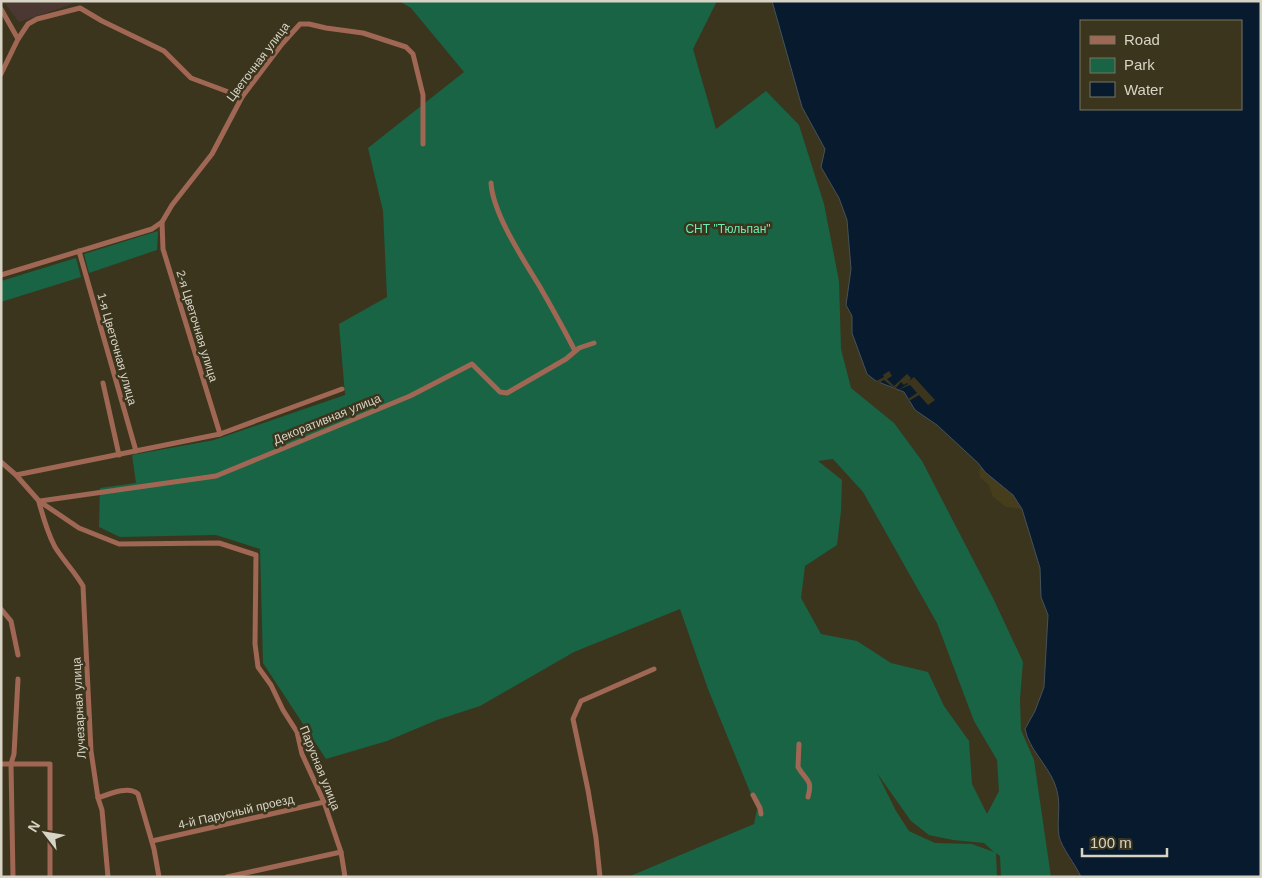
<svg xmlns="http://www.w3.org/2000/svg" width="1262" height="878" font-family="Helvetica,sans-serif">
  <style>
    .industrial { fill: #4b3832 }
    .green { fill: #186444; fill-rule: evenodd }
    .sand { fill: #453d1c }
    .water { fill: #071a2e; stroke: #45525c; fill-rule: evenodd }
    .pier { fill: #3b351d }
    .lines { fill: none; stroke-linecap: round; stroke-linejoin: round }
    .minor { stroke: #9f6754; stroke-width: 5 }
    .labels { text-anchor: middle; stroke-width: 5; stroke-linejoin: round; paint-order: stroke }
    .street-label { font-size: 12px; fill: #d7d4c6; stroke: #3b351d }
    .park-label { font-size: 12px; fill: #6aedb1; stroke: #3b351d }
  </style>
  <rect width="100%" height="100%" fill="#3b351d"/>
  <path class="industrial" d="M 3,1 L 77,1 L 67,6 L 19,22 Z"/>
  <g class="green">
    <path d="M 399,1 L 717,1 L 693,49 L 716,129 L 766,91 L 799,125 L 824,204 L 839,281 L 841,349 L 851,388 L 894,423 L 922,461 L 993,598 L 1023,662 L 1020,699 L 1021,730 L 1034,760 L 1051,877 L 1001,877 L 1000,856 L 996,853 L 997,877 L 628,877 L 754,824 L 757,809 L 708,689 L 680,609 L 574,652 L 480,706 L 437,720 L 387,741 L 326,759 L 263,663 L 260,549 L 216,535 L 120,537 L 99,527 L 100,488 L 136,483 L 132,455 L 214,440 L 345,395 L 339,324 L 387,297 L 383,211 L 368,148 L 464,72 L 411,8 ZM 833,459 L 863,492 L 937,623 L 974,721 L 997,760 L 999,791 L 987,814 L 972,784 L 969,741 L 944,706 L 928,672 L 891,663 L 857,641 L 821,634 L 801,598 L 805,566 L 837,545 L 841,511 L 842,480 L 818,461 ZM 877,773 L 911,821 L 929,835 L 953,840 L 984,843 L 994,852 L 972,844 L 935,843 L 909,831 L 896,811 Z"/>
    <path d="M 158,231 L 157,250 L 89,273 L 84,254 Z"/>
    <path d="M 76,258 L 81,277 L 1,302 L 1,281 Z"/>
  </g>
  <path class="sand" d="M 981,467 L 1013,495 L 1022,509 L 1006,507 L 993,497 L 988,484 L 980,478 L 979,471 Z"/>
  <path class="water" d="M 772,1 L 1261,1 L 1261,877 L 1081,877 C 1076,865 1061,847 1059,836 C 1056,817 1063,803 1054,782 C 1046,763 1029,749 1025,729 L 1035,711 L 1044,687 L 1048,615 L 1041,597 L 1040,568 L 1022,509 L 1013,495 L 985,472 L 978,463 L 937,425 L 915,410 L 904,392 L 876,381 L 867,374 L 852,333 L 852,316 L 846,305 L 851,269 L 847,220 L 839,198 L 821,167 L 825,149 L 802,107 ZM 1081,21 L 1241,21 L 1241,109 L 1081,109 Z"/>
  <path class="pier" d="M 889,371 L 892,376 L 887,379 L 894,386 L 907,374 L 911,378 L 909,381 L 914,377 L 935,400 L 928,405 L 919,395 L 909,401 L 908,399 L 917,393 L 910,385 L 898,390 L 908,384 L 907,383 L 904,385 L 901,382 L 895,389 L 884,380 L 879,383 L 876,381 L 884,377 L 883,375 Z"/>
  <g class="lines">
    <g class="minor">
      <path d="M 1,9 L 18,39 L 1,74"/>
      <path d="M 18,39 L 28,24 L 37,19 L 80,8 L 102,21 L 164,51 L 191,78 L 242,97"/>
      <path d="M 491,183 C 493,214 523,259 540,287 C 552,308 564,329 575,351"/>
      <path d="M 162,222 L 163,249 L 220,434"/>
      <path d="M 79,251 L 136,451"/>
      <path d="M 1,275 L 152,229 L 162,222 L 172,205 L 212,154 L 242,97 L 282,44 L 300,24 L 309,24 L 326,28 L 363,33 L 406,47 L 413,54 L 423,95 L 423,144"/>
      <path d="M 103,383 L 119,455"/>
      <path d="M 1,462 L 16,475 L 39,501 L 79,528 L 119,544 L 219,543 L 256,555 L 255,644 L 258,667 L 271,685 L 283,710 L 297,732 L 302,754 L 324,802 L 341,852 L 345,877"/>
      <path d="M 16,475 L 220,434 L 342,389"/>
      <path d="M 40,501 L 216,476 L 410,396 L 472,364 L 500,392 L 507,393 L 566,359 L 579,348 L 594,343"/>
      <path d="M 39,502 C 43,517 47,532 55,547 C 63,560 75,572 83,586 L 91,751 L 98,798 C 109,794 129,785 138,794 L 154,849 L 159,877"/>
      <path d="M 1,609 L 11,621 L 18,655"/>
      <path d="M 799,744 L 798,767 C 806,781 813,779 808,797"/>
      <path d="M 1,764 L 50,764 L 50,877"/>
      <path d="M 753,795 L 760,808 L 761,814"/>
      <path d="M 98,798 L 102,810 L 108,877"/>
      <path d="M 152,841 L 324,802"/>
      <path d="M 13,877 L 11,764 L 14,754 L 18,679"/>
      <path d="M 227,877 L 341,852"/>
      <path d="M 600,877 L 596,838 L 588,790 L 573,719 L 581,701 L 654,669"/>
    </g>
  </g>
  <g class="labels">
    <g class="street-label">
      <text transform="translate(258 62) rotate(-53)" y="4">Цветочная улица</text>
      <text transform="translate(197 326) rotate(73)" y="4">2-я Цветочная улица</text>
      <text transform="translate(117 349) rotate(74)" y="4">1-я Цветочная улица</text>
      <text transform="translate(327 419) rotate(-22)" y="4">Декоративная улица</text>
      <text transform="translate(79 708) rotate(-93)" y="4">Лучезарная улица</text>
      <text transform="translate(320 768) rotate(68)" y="4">Парусная улица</text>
      <text transform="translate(236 812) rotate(-13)" y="4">4-й Парусный проезд</text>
    </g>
    <g class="park-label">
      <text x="728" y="233">СНТ "Тюльпан"</text>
    </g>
  </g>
  <rect width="1262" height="878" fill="none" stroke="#d7d4c6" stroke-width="5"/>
  <rect x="1080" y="20" width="162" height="90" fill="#3b351d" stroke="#797561"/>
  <rect x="1090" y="36" width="25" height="8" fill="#9f6754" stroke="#797561"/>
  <text x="1124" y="45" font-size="15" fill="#d7d4c6">Road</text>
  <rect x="1090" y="58" width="25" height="15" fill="#186444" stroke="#797561"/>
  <text x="1124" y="70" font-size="15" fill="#d7d4c6">Park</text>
  <rect x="1090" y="82" width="25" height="15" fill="#071a2e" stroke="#797561"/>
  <text x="1124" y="95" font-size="15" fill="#d7d4c6">Water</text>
  <g transform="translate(45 833) rotate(301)" stroke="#3b351d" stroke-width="4" paint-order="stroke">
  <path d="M0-4L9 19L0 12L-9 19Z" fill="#d7d4c6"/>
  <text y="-8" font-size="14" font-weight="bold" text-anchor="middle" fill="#d7d4c6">N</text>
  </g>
  <path d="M1082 848v8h85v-8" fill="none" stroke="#d7d4c6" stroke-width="2.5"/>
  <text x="1090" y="848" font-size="15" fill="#d7d4c6" stroke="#3b351d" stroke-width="4" paint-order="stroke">100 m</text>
</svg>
